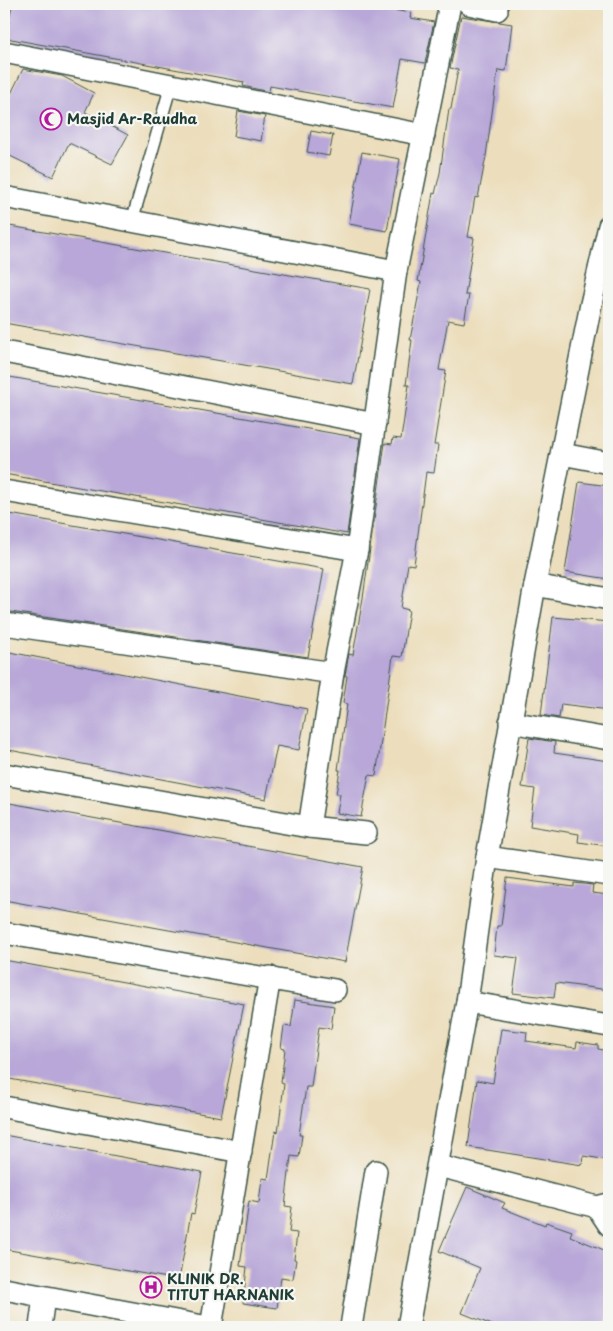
<svg xmlns="http://www.w3.org/2000/svg" width="613" height="1331" font-family="'Playpen Sans',sans-serif">
  <style>
    .building { fill: #b8a7d8 }
    .lines { fill: none; stroke-linecap: round; stroke-linejoin: round }
    .service-casing { stroke: #3e5548; stroke-width: 14 }
    .minor-casing { stroke: #3e5548; stroke-width: 24 }
    .service { stroke: #fff; stroke-width: 11 }
    .minor { stroke: #fff; stroke-width: 21 }
    .labels { text-anchor: middle; stroke-width: 4.5; stroke-linejoin: round; paint-order: stroke }
    .poi-label { font-size: 14px; font-weight: bold; fill: #1f3d34; stroke: #f6f6f2; text-anchor: start }
  </style>
  <rect width="100%" height="100%" fill="#f6f6f2"/>
  <filter id="ink" filterUnits="userSpaceOnUse"><feTurbulence type="fractalNoise" baseFrequency=".02" numOctaves="2"/><feDisplacementMap in="SourceGraphic" scale="10" xChannelSelector="R" yChannelSelector="G"/><feConvolveMatrix kernelMatrix="1 2 1 2 8 2 1 2 1" color-interpolation-filters="sRGB"/></filter>
  <filter id="wash" filterUnits="userSpaceOnUse"><feTurbulence type="fractalNoise" baseFrequency=".0096" numOctaves="4" result="noise"/><feDisplacementMap in="SourceGraphic" scale="20" xChannelSelector="R" yChannelSelector="G"/><feGaussianBlur stdDeviation="1.12" result="paint"/><feColorMatrix in="noise" values="0 0 0 0 0 0 0 0 0 0 0 0 0 0 0 0 0 1.4 0 .05"/><feComposite in="paint" operator="in"/></filter>
  <g filter="url(#wash)">
    <rect width="100%" height="100%" fill="#ecdebc"/>
    <g id="blocks">
      <g class="building">
        <path d="M 12,4 L 358,4 L 411,13 L 410,18 L 434,22 L 425,63 L 402,59 L 393,108 L 270,86 L 269,92 L 243,86 L 244,82 L 6,38 Z"/>
        <path d="M 461,16 L 512,24 L 506,71 L 498,70 L 486,156 L 478,198 L 475,197 L 468,237 L 474,238 L 465,295 L 469,295 L 464,323 L 448,320 L 439,370 L 446,371 L 434,445 L 438,445 L 434,473 L 426,472 L 414,565 L 408,564 L 401,608 L 409,610 L 402,657 L 393,656 L 376,776 L 369,775 L 361,817 L 337,813 L 340,794 L 336,794 L 340,770 L 338,770 L 347,704 L 343,703 L 347,676 L 345,675 L 349,654 L 353,655 L 363,598 L 385,443 L 392,444 L 393,438 L 401,439 L 409,385 L 406,385 L 412,340 L 410,340 L 421,282 L 418,281 L 433,193 L 435,194 L 440,173 L 449,109 L 451,109 L 458,69 L 450,68 Z"/>
        <path d="M 23,69 L 62,76 L 94,93 L 85,112 L 128,135 L 112,164 L 69,143 L 53,177 L 4,153 L 4,108 Z"/>
        <path d="M 238,111 L 265,116 L 261,141 L 234,136 Z"/>
        <path d="M 311,131 L 333,135 L 329,156 L 307,152 Z"/>
        <path d="M 362,152 L 400,159 L 387,231 L 349,224 Z"/>
        <path d="M 4,225 L 370,289 L 353,384 L 4,323 Z"/>
        <path d="M 4,376 L 360,438 L 347,534 L 4,474 Z"/>
        <path d="M 579,482 L 609,486 L 609,579 L 565,572 Z"/>
        <path d="M 4,513 L 324,569 L 308,657 L 4,611 Z"/>
        <path d="M 553,617 L 609,622 L 609,710 L 561,704 L 559,718 L 541,715 Z"/>
        <path d="M 4,651 L 307,709 L 299,750 L 277,746 L 266,799 L 4,749 Z"/>
        <path d="M 529,738 L 555,742 L 554,753 L 609,761 L 609,846 L 578,842 L 579,834 L 530,826 L 535,789 L 522,787 Z"/>
        <path d="M 4,802 L 363,867 L 345,962 L 4,900 Z"/>
        <path d="M 507,878 L 574,887 L 574,883 L 593,885 L 592,893 L 609,895 L 609,990 L 556,983 L 554,998 L 513,993 L 518,958 L 494,955 L 497,926 L 501,926 Z"/>
        <path d="M 4,960 L 244,1004 L 221,1117 L 4,1078 Z"/>
        <path d="M 295,1000 L 334,1006 L 331,1029 L 319,1027 L 311,1087 L 306,1087 L 299,1135 L 302,1135 L 299,1157 L 291,1156 L 285,1206 L 292,1207 L 289,1232 L 297,1233 L 294,1259 L 296,1260 L 293,1279 L 281,1277 L 277,1308 L 243,1303 L 247,1267 L 240,1266 L 249,1201 L 259,1203 L 262,1178 L 268,1179 L 275,1131 L 278,1132 L 284,1084 L 281,1083 L 285,1049 L 281,1048 L 284,1026 L 291,1027 Z"/>
        <path d="M 501,1029 L 527,1032 L 526,1041 L 576,1048 L 577,1042 L 598,1045 L 598,1049 L 609,1051 L 609,1160 L 583,1156 L 582,1165 L 468,1147 L 477,1080 L 493,1083 Z"/>
        <path d="M 4,1135 L 202,1172 L 194,1214 L 191,1213 L 179,1280 L 4,1249 Z"/>
        <path d="M 467,1187 L 505,1203 L 502,1208 L 545,1225 L 546,1222 L 572,1231 L 570,1236 L 609,1252 L 609,1315 L 604,1327 L 497,1327 L 462,1313 L 480,1268 L 439,1251 Z"/>
      </g>
    </g>
  </g>
  <g filter="url(#ink)">
    <use href="#blocks" fill-opacity="0" stroke="#3e5548" stroke-width="1"/>
    <g class="lines">
      <g class="service-casing">
        <path id="service" d="M 132,221 L 171,85"/>
      </g>
      <g class="minor-casing">
        <g id="minor">
          <path d="M 469,4 L 497,10"/>
          <path d="M 4,52 L 424,135"/>
          <path d="M 4,197 L 396,271"/>
          <path d="M 4,352 L 375,424"/>
          <path d="M 562,454 L 609,463"/>
          <path d="M 4,491 L 357,550"/>
          <path d="M 535,585 L 609,599"/>
          <path d="M 4,624 L 333,673"/>
          <path d="M 510,722 L 609,739"/>
          <path d="M 4,774 L 309,827 L 366,833"/>
          <path d="M 309,827 L 333,673 L 357,550 L 396,271 L 450,4"/>
          <path d="M 487,857 L 609,875"/>
          <path d="M 4,933 L 335,990"/>
          <path d="M 467,1002 L 609,1026"/>
          <path d="M 4,1107 L 241,1152"/>
          <path d="M 439,1166 L 597,1207 L 609,1204"/>
          <path d="M 597,1207 L 609,1225"/>
          <path d="M 4,1289 L 208,1327"/>
          <path d="M 40,1327 L 44,1297"/>
          <path d="M 211,1327 L 270,977"/>
          <path d="M 351,1327 L 376,1171"/>
          <path d="M 408,1327 L 467,1002 L 487,857 L 535,585 L 591,304 L 609,226"/>
        </g>
      </g>
      <use href="#service" class="service"/>
      <use href="#minor" class="minor"/>
    </g>
  </g>
  <defs>
    <g id="mosque-ring" transform="scale(1.125)"><circle r="9.5" fill="#f6f6f2" stroke="#b5179e" stroke-width="1.5"/><path d="M3.5-4.9A6 6 0 1 0 3.5 4.9A5 5 0 1 1 3.5-4.9Z" fill="#b5179e"/></g>
    <g id="hospital-ring" transform="scale(1.125)"><circle r="9.5" fill="#f6f6f2" stroke="#b5179e" stroke-width="1.5"/><path d="M-5-5h3v3.5h4V-5h3V5h-3V1.5h-4V5h-3Z" fill="#b5179e"/></g>
  </defs>
  <g fill-rule="evenodd">
    <use href="#mosque-ring" x="51" y="119"/>
    <use href="#hospital-ring" x="151" y="1287"/>
  </g>
  <g class="labels">
    <g class="poi-label">
      <text x="67" y="124">Masjid Ar-Raudha</text>
      <text x="167" y="1284">KLINIK DR.<tspan x="167" dy="16">TITUT HARNANIK</tspan></text>
    </g>
  </g>
  <rect width="613" height="1331" fill="none" stroke="#f6f6f2" stroke-width="20"/>
</svg>
